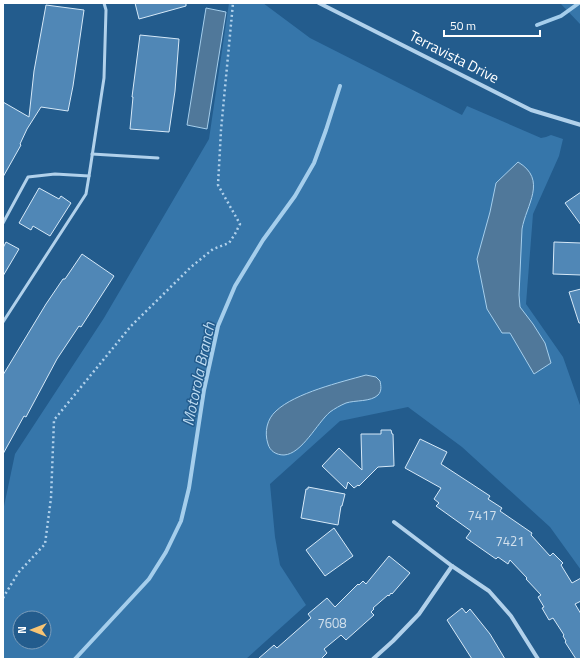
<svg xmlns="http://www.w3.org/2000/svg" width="584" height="662" font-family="'Titillium Web',sans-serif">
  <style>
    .green { fill: #3676aa; fill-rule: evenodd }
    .water { fill: #50789a; stroke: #a5ceec }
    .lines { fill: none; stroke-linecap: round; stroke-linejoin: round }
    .stream { stroke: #a5ceec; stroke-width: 4 }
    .building { fill: #5087b6; stroke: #d6e9f8 }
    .path { stroke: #b1d1eb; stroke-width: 2.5; stroke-dasharray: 2 3; stroke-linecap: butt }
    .service { stroke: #b1d1eb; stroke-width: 3 }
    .minor { stroke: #b1d1eb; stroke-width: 4 }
    .labels { text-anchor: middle; stroke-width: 3; stroke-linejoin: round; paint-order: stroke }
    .number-label { font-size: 13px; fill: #d3e1ed }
    .street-label { font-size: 15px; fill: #fff; stroke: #235c8d }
    .water-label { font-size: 16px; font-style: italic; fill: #bddbf2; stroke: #235c8d }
  </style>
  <rect width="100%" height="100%" fill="#235c8d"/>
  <g class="green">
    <path d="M 229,3 L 263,3 L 310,38 L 462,115 L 467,106 L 541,138 L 546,137 L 551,135 L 563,139 L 559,156 L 533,214 L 526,304 L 563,357 L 581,408 L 581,570 L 550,527 L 462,447 L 408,407 L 340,421 L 270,484 L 275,537 L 280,565 L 306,605 L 246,659 L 3,659 L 3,511 L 15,454 L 104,318 L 209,139 ZM 20,618 L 44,618 L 44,642 L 20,642 Z"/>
    <path d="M 560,3 L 581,3 L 581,25 Z"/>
  </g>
  <g class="water">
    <path d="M 206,8 L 226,12 L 207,129 L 187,125 Z"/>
    <path d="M 518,162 C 548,180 526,205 522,229 L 519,295 L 520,307 L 533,324 L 545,343 L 551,363 L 534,374 L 510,333 L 502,333 L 487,309 L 477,259 L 490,212 L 496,183 Z"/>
    <path d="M 366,375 L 376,377 L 380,381 C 381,386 382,391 378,395 C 371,402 355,400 346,403 C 341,405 334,409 330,412 C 317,423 302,454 284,455 C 276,455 270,451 268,444 C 264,432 267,419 276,411 C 295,393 341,382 366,375 Z"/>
  </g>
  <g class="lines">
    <g class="stream">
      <path d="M 537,25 L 561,16 L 579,3"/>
      <path d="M 75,659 L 149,579 L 166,552 L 181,521 L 189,488 L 204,390 L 218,326 L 235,286 L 263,240 L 295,196 L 314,163 L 326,130 L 340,86"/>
    </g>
  </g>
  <g class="building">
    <path d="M 135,3 L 186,3 L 186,6 L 139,19 Z"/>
    <path d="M 46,5 L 84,10 L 73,86 L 68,111 L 41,107 L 27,129 L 20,144 L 21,145 L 3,177 L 3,102 L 29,117 L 34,71 Z"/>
    <path d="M 140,35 L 179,39 L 175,91 L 169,132 L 130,129 L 133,97 L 132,97 Z"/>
    <path d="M 39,188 L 59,199 L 61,196 L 71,203 L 50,236 L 33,226 L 31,230 L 19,223 Z"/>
    <path d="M 581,192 L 581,225 L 565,203 Z"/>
    <path d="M 6,242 L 19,249 L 3,276 L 3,248 Z"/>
    <path d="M 554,242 L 581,243 L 581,275 L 553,274 Z"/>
    <path d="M 82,254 L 114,276 L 81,327 L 79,326 L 57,359 L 26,417 L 24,416 L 3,454 L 3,375 L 46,304 L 63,279 L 65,279 Z"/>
    <path d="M 581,289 L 581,323 L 579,323 L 569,292 Z"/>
    <path d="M 381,430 L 391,430 L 392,434 L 393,434 L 394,466 L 378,467 L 359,486 L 358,485 L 354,488 L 348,482 L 346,489 L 322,466 L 339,448 L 362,470 L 361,434 L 381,434 Z"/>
    <path d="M 420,439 L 447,452 L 441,464 L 490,496 L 488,499 L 502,508 L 500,511 L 532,533 L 531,535 L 550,556 L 553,553 L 563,563 L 561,565 L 572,583 L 581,578 L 581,601 L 575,604 L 581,614 L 581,659 L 576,659 L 565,642 L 566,641 L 563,636 L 564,635 L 553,618 L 549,620 L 542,608 L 544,607 L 538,597 L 541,595 L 526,579 L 527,578 L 510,560 L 508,564 L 498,557 L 496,559 L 466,538 L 471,531 L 436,506 L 439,503 L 434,499 L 441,488 L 405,468 Z"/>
    <path d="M 308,487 L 345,494 L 342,506 L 341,506 L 338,525 L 301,518 L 306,489 L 308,489 Z"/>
    <path d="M 334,528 L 353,556 L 325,576 L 306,550 Z"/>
    <path d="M 389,556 L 410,573 L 392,594 L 391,593 L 389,596 L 388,595 L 373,608 L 374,609 L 371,612 L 374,615 L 346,640 L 341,635 L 324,649 L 327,653 L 321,659 L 258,659 L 274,645 L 277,648 L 311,618 L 308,614 L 327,598 L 335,607 L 358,584 L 359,585 L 363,581 L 366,584 Z"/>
    <path d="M 462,608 L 466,613 L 470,609 L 490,634 L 505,659 L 472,659 L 447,620 Z"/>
  </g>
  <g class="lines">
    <path class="path" d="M 3,598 L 18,573 L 45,544 L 51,498 L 54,420 L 131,326 L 191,267 L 213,249 L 229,243 L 235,234 L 240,224 L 218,185 L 221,130 L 233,3"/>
    <g class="service">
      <path d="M 92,154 L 158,158"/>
      <path d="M 3,223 L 28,177 L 55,174 L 89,176 L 104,78 L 106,10 L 104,3"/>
      <path d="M 3,322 L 86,194 L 89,176"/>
    </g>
    <g class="minor">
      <path d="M 319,3 L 531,110 L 581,125"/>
      <path d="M 394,522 L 452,566 L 489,591 L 511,616 L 538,659"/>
      <path d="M 373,659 L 393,641 L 419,614 L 452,566"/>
    </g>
  </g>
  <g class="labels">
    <g class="number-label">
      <text x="482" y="520">7417</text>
      <text x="510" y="546">7421</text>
      <text x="332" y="628">7608</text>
    </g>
    <g class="street-label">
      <text transform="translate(454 57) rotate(27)" y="5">Terravista Drive</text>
    </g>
    <g class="water-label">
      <text transform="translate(198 374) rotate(-78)" y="6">Motorola Branch</text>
    </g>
  </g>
  <rect width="584" height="662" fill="none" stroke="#ffffff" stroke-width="8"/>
  <g transform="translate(32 630) rotate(270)"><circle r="19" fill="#235c8d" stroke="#7b9dbb"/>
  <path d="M0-3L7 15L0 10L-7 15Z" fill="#f7c474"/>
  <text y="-6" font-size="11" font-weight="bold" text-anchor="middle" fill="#ffffff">N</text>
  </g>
  <path d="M444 30v6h96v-6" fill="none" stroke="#ffffff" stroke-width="2"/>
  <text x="450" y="30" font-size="12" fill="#ffffff" stroke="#235c8d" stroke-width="3" paint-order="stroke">50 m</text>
</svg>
